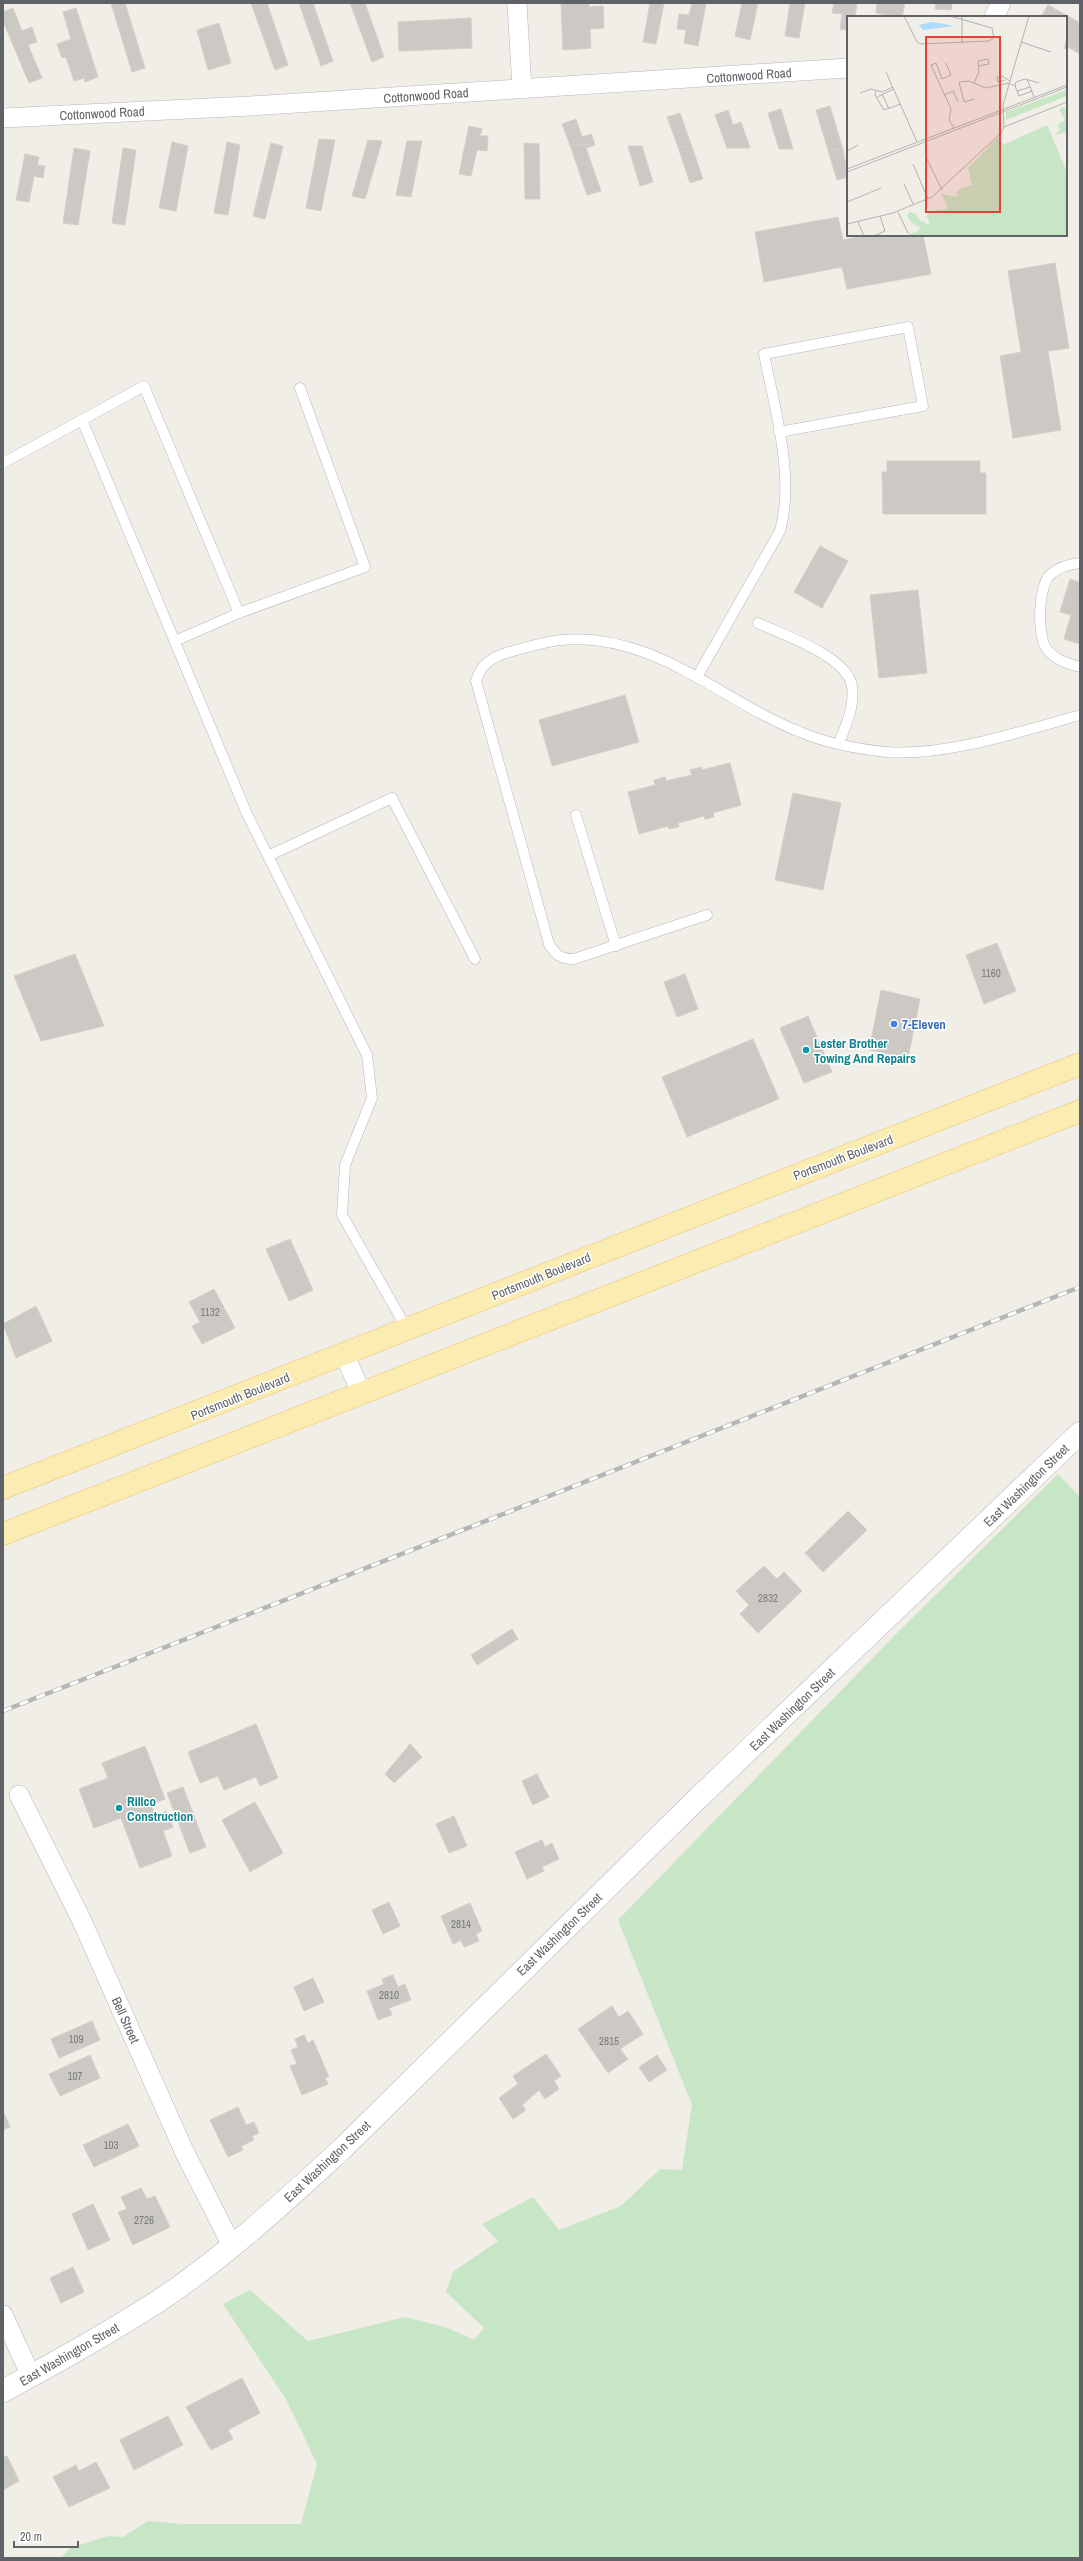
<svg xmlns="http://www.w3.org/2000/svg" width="1083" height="2561" font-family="'Archivo Narrow',sans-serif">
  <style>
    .green { fill: #c7e6c6 }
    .building { fill: #ccc9c4; stroke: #d5cfc6 }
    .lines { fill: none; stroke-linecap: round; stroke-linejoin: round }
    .lane-casing { stroke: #b4b7bb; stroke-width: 11 }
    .street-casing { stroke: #b4b7bb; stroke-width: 20 }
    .secondary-casing { stroke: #b6b9be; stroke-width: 23 }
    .primary-casing { stroke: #ebc166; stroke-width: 23 }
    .lane { stroke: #fff; stroke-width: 10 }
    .street { stroke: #fff; stroke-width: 19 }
    .secondary { stroke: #fff; stroke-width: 22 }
    .primary { stroke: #fbedb1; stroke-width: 22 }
    .rail-casing { stroke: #b5b6b7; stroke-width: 4.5 }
    .rail { stroke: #fff; stroke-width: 3; stroke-dasharray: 9; stroke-linecap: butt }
    .shop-dot { fill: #3f7fe0; stroke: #fff; stroke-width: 1.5 }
    .culture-dot { fill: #0f9aa8; stroke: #fff; stroke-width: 1.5 }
    .labels { text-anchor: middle; stroke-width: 3; stroke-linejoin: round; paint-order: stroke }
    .number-label { font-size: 11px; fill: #7a7c7e }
    .street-label { font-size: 13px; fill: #5f6267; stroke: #fff }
    .shop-label { font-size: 13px; font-weight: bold; fill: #366cbe; stroke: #fff; text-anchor: start }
    .culture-label { font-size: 13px; font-weight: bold; fill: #0d838f; stroke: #fff; text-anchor: start }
    .inset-road { fill: none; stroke: #b2b2b0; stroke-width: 1 }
    .view { fill: #e1443c; fill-opacity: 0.15; stroke: #e1443c; stroke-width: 2 }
    .inset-edge { fill: none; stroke: #5f6267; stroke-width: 2 }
  </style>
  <rect width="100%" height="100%" fill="#f0eee7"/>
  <path class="green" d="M 1058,1474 L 1080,1497 L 1080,2558 L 61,2558 L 70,2548 L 108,2536 L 123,2537 L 148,2521 L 183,2524 L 301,2524 L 317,2464 L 287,2401 L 223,2304 L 250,2290 L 308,2341 L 405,2317 L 448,2328 L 474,2340 L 484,2328 L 446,2292 L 453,2272 L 498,2241 L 482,2224 L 533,2197 L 559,2230 L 621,2206 L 660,2169 L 682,2170 L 692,2105 L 618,1920 L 898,1632 Z"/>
  <g class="building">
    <path d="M 111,3 L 125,3 L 145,68 L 132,72 Z"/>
    <path d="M 251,3 L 267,3 L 288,65 L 275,70 Z"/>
    <path d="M 299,3 L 313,3 L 333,61 L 321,66 Z"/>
    <path d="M 350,3 L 365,3 L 384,57 L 372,62 Z"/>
    <path d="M 561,3 L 589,3 L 589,7 L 603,6 L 604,28 L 590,29 L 591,48 L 563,50 Z"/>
    <path d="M 650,3 L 664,3 L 656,44 L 643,42 Z"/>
    <path d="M 692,3 L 706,3 L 698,46 L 684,43 L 686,30 L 677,29 L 679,14 L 689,15 Z"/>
    <path d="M 742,3 L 758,3 L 750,40 L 735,36 Z"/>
    <path d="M 790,3 L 805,3 L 799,38 L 785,36 Z"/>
    <path d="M 834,3 L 857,3 L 855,17 L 848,17 L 848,30 L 840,29 L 842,14 L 832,13 Z"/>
    <path d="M 877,3 L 905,3 L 902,17 L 887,17 L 887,15 L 876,13 Z"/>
    <path d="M 936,3 L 952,3 L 951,10 L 935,9 Z"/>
    <path d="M 1048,5 L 1080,23 L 1080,54 L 1066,46 L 1066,17 L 1041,17 Z"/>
    <path d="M 13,8 L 22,31 L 32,27 L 37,42 L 28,45 L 42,78 L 29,83 L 3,21 L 3,12 Z"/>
    <path d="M 76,8 L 98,77 L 85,82 L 84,78 L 74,81 L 66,57 L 62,58 L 57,44 L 71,39 L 63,12 Z"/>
    <path d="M 471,18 L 472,48 L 399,51 L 398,22 Z"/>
    <path d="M 219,23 L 231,63 L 208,70 L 197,30 Z"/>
    <path d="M 830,106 L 843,150 L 828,150 L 816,110 Z"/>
    <path d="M 781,109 L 793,149 L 779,149 L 768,113 Z"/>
    <path d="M 728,110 L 733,125 L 741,122 L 750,148 L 727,148 L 715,115 Z"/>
    <path d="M 680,113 L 692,147 L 678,147 L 667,117 Z"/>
    <path d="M 576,119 L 582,137 L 591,134 L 595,145 L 570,145 L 562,124 Z"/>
    <path d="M 469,126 L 482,129 L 480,136 L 488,136 L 487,151 L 477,150 L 471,176 L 459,174 Z"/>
    <path d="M 319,139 L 335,140 L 321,211 L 306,208 Z"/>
    <path d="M 368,140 L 382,141 L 365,199 L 352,196 Z"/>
    <path d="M 407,141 L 422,141 L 411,197 L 396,195 Z"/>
    <path d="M 172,142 L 188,146 L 176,211 L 159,208 Z"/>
    <path d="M 227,142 L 240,145 L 228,215 L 214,213 Z"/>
    <path d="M 271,143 L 283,146 L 265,219 L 253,216 Z"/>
    <path d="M 524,143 L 539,144 L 540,199 L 525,199 Z"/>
    <path d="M 570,145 L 595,145 L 586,148 L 601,191 L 587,195 Z"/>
    <path d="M 628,146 L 642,146 L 653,182 L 640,186 Z"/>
    <path d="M 678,147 L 692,147 L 703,179 L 690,183 Z"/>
    <path d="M 74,148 L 90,151 L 78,225 L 63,223 Z"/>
    <path d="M 123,148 L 136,150 L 125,225 L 112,223 Z"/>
    <path d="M 828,150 L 843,150 L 848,177 L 837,180 Z"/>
    <path d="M 25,154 L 39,157 L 37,165 L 45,166 L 43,178 L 34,176 L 29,202 L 16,200 Z"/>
    <path d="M 838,217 L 843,240 L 867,235 L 923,235 L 931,274 L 847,289 L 842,267 L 764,282 L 755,232 Z"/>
    <path d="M 1055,263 L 1069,348 L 1048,351 L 1061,430 L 1013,438 L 1000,356 L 1021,352 L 1008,271 Z"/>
    <path d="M 887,461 L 980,461 L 980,473 L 986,473 L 986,514 L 883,514 L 882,472 L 887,472 Z"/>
    <path d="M 820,546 L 848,561 L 822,608 L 794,592 Z"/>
    <path d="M 1070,579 L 1080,582 L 1080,644 L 1064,639 L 1071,615 L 1060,612 Z"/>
    <path d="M 918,590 L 927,673 L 879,678 L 870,595 Z"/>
    <path d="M 625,695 L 639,742 L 552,766 L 539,720 Z"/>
    <path d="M 730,763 L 741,805 L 713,813 L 714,817 L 705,819 L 704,816 L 678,823 L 679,827 L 669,829 L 668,826 L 639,834 L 628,792 L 655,785 L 654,780 L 665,777 L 666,781 L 692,775 L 690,770 L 701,767 L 702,770 Z"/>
    <path d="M 793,793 L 841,803 L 823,890 L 775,880 Z"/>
    <path d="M 997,943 L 1016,991 L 984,1004 L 966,955 Z"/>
    <path d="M 75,954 L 104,1026 L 41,1041 L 14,976 Z"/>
    <path d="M 685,974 L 698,1009 L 677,1017 L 664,982 Z"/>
    <path d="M 881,990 L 920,999 L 908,1058 L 869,1050 Z"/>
    <path d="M 808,1016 L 832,1072 L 804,1083 L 780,1028 Z"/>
    <path d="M 753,1039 L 779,1099 L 687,1137 L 662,1077 Z"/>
    <path d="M 290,1239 L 313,1290 L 289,1301 L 266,1249 Z"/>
    <path d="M 214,1289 L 235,1328 L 202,1344 L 192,1326 L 200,1322 L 189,1302 Z"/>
    <path d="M 36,1306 L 52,1341 L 16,1358 L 3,1324 Z"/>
    <path d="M 848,1511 L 867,1530 L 823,1572 L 805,1553 Z"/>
    <path d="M 764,1566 L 777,1579 L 784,1572 L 802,1591 L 758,1633 L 740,1614 L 749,1605 L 736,1591 Z"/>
    <path d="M 512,1629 L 518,1639 L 477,1665 L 471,1655 Z"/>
    <path d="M 256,1724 L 278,1778 L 260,1786 L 256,1777 L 224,1790 L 218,1776 L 200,1783 L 188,1752 Z"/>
    <path d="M 410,1744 L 422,1757 L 394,1783 L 385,1774 Z"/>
    <path d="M 145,1746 L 165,1799 L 151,1805 L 155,1816 L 166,1811 L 173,1827 L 163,1831 L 172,1856 L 140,1868 L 121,1818 L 94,1828 L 79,1789 L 108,1778 L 102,1763 Z"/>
    <path d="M 537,1774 L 549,1797 L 533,1805 L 522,1781 Z"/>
    <path d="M 183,1787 L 206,1847 L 190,1853 L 167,1793 Z"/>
    <path d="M 255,1802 L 283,1853 L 250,1872 L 222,1820 Z"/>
    <path d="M 454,1816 L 467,1846 L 449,1853 L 436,1824 Z"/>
    <path d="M 542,1840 L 545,1847 L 552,1843 L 559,1859 L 542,1867 L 544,1871 L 527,1879 L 515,1852 Z"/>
    <path d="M 389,1902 L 400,1926 L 383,1934 L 372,1910 Z"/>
    <path d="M 470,1903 L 482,1931 L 476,1934 L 479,1941 L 464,1947 L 461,1940 L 453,1944 L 441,1916 Z"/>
    <path d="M 393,1975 L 398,1987 L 405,1984 L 411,2000 L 389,2008 L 392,2015 L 378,2020 L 367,1991 L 384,1984 L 382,1979 Z"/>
    <path d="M 313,1978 L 324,2002 L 304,2011 L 294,1987 Z"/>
    <path d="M 612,2006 L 619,2017 L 628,2011 L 643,2034 L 620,2049 L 628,2059 L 608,2073 L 578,2029 Z"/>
    <path d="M 92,2021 L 100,2040 L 59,2058 L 51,2039 Z"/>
    <path d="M 304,2035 L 308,2043 L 313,2040 L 329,2077 L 325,2078 L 328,2084 L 302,2095 L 290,2066 L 297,2064 L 291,2050 L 298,2047 L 295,2039 Z"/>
    <path d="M 546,2054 L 561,2076 L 554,2081 L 559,2089 L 545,2099 L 539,2090 L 522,2105 L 526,2110 L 513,2119 L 499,2098 L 518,2084 L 513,2076 Z"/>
    <path d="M 90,2055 L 100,2078 L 60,2096 L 49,2074 Z"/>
    <path d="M 657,2055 L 667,2070 L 649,2082 L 639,2067 Z"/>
    <path d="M 238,2107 L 246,2125 L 254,2122 L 259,2133 L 252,2136 L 254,2140 L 241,2146 L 243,2150 L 228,2157 L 210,2120 Z"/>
    <path d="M 3,2111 L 10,2127 L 3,2130 Z"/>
    <path d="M 128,2124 L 139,2146 L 94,2167 L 83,2145 Z"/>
    <path d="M 141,2188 L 147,2199 L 155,2196 L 170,2227 L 133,2245 L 118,2212 L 127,2209 L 121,2197 Z"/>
    <path d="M 93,2204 L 110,2240 L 88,2250 L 72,2214 Z"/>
    <path d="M 73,2267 L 84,2292 L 61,2303 L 50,2278 Z"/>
    <path d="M 242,2378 L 260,2413 L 228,2430 L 233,2439 L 211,2450 L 186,2407 Z"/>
    <path d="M 168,2416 L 183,2445 L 134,2470 L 120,2440 Z"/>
    <path d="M 7,2456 L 19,2481 L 3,2490 L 3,2457 Z"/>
    <path d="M 96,2462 L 110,2488 L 69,2507 L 53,2477 L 76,2465 L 79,2471 Z"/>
  </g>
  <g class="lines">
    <g class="lane-casing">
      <g id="lane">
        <path d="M 300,388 L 365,567 L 239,613 L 144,386 L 82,420 L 247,814 L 367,1055 L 372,1098 L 345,1165 L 342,1215 L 407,1329"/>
        <path d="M 3,463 L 82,420"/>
        <path d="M 1080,563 C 1070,564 1059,567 1051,574 C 1038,585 1037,634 1046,648 C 1053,659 1068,664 1080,667"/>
        <path d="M 758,623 C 783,635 847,656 852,686 C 855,705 846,726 839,743"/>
        <path d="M 175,641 L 239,613"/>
        <path d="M 697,677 L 780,531 C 795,478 775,409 764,354 L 908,327 L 923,406 L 779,432"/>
        <path d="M 576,815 L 616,946"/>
        <path d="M 268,856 L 392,798 L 475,959"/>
        <path d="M 707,915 L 574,959 C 560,959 556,955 549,944 L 476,681 C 481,660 500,654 520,649 C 533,646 547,641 561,640 C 653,631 721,701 800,732 C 826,743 858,749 886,752 C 945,757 1022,731 1080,715"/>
      </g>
    </g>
    <g class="street-casing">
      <g id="street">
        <path d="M 517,3 L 522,89"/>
        <path d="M 994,17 L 1001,3"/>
        <path d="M 3,118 L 250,106 L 848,68"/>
        <path d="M 344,1354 L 362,1394"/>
        <path d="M 19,1795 L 81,1919 L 184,2151 L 232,2246"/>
        <path d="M 3,2315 L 31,2376"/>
      </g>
    </g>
    <g class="secondary-casing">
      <path id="secondary" d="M 3,2391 C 57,2362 111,2332 163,2298 C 227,2255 285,2201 342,2149 L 694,1802 L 1080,1433"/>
    </g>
    <g class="primary-casing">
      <g id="primary">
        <path d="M 3,1488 L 1080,1064"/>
        <path d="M 3,1534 L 1080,1111"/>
      </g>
    </g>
    <use href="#lane" class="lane"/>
    <use href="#street" class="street"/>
    <use href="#secondary" class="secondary"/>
    <use href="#primary" class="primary"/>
    <g class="rail-casing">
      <path id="rail" d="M 3,1711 L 1080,1287"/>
    </g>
    <use href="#rail" class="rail"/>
  </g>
  <circle class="shop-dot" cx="894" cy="1024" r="4"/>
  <g class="culture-dot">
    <circle cx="806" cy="1050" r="4"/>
    <circle cx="119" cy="1808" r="4"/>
  </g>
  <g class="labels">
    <g class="number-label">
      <text x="991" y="977">1160</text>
      <text x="210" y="1316">1132</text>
      <text x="768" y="1602">2832</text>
      <text x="461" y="1928">2814</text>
      <text x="389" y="1999">2810</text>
      <text x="76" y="2043">109</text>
      <text x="609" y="2045">2815</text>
      <text x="75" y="2080">107</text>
      <text x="111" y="2149">103</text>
      <text x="144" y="2224">2726</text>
    </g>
    <g class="street-label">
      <text transform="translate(749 75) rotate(-4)" y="5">Cottonwood Road</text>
      <text transform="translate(426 95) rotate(-4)" y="5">Cottonwood Road</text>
      <text transform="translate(102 113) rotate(-3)" y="5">Cottonwood Road</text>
      <text transform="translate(843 1157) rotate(-21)" y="5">Portsmouth Boulevard</text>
      <text transform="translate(541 1276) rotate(-22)" y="5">Portsmouth Boulevard</text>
      <text transform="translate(240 1396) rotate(-22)" y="5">Portsmouth Boulevard</text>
      <text transform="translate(1026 1485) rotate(-44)" y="5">East Washington Street</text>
      <text transform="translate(792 1709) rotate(-44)" y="5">East Washington Street</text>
      <text transform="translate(559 1934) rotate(-44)" y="5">East Washington Street</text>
      <text transform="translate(126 2020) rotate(66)" y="5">Bell Street</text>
      <text transform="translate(327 2161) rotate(-43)" y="5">East Washington Street</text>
      <text transform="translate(69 2354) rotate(-30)" y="5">East Washington Street</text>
    </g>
    <g class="shop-label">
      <text x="902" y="1029">7-Eleven</text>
    </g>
    <g class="culture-label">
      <text x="814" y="1048">Lester Brother<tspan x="814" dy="15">Towing And Repairs</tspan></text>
      <text x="127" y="1806">Rillco<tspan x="127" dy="15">Construction</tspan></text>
    </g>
  </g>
  <g transform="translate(847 16)">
    <rect width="220" height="220" fill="#f0eee7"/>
    <path d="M 220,74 L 220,80 L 159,104 L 159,96 ZM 217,91 L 220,95 L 220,116 L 208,119 L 213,114 L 210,109 L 218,104 L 212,93 ZM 200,109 L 220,156 L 220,220 L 57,220 L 71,215 L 73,211 L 65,207 L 60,200 L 62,196 L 68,197 L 74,206 L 76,205 L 81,209 L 83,207 L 79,200 L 84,195 L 99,193 L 100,189 L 94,178 L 111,181 L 109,177 L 112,173 L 125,169 L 121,152 L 151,121 L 156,129 Z" fill="#c7e6c6"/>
    <path d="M 85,6 L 92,7 L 107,10 L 76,14 L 72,9 Z" fill="#acdbfb"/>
    <path class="inset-road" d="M 57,0 L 70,26 L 74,28 L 142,25 L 147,22 L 145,12 L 103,0M 174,26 L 204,36M 115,27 L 115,0M 218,33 L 220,20M 99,47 L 104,59 L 95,63 L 89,47 L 84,49 L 104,93 L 102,104 L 107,112M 39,56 L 70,126M 180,63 L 187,81M 158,64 L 151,66 L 150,61 L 155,60 L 163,65M 127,67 L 132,56 L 131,45 L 141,43 L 142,48 L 132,50M 168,70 L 170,75 L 183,71M 29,75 L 28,79 L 37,94 L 54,88M 170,75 L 172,80 L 185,75M 13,77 L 24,73 L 35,76 L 46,71M 35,78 L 42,93M 97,79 L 106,75 L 111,86M 30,81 L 47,73M 127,83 L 117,86 L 112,66 L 122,65 L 139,72 L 162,67 L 168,70 L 169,66 L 178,63 L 192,67M 157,111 L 220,86M 0,135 L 11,129M 80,143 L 95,174M 66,148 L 81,183M 0,153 L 220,69M 0,156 L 220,71M 57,168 L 66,188M 0,186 L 34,172M 51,196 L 61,217M 11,206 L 17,220M 0,208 L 46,197 L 85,181 L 154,117 L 157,111 L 156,89 L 182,0M 27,220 L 38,215 L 33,200"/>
    <path class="view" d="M 79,21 L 153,21 L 153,196 L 79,196 Z"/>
    <rect width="220" height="220" class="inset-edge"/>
  </g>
  <rect width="1083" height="2561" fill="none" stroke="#5f6267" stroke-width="8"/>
  <path d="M14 2541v6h64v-6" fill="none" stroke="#5f6267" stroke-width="2"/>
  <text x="20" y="2541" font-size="12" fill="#5f6267" stroke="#ffffff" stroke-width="3" paint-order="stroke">20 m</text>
</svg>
